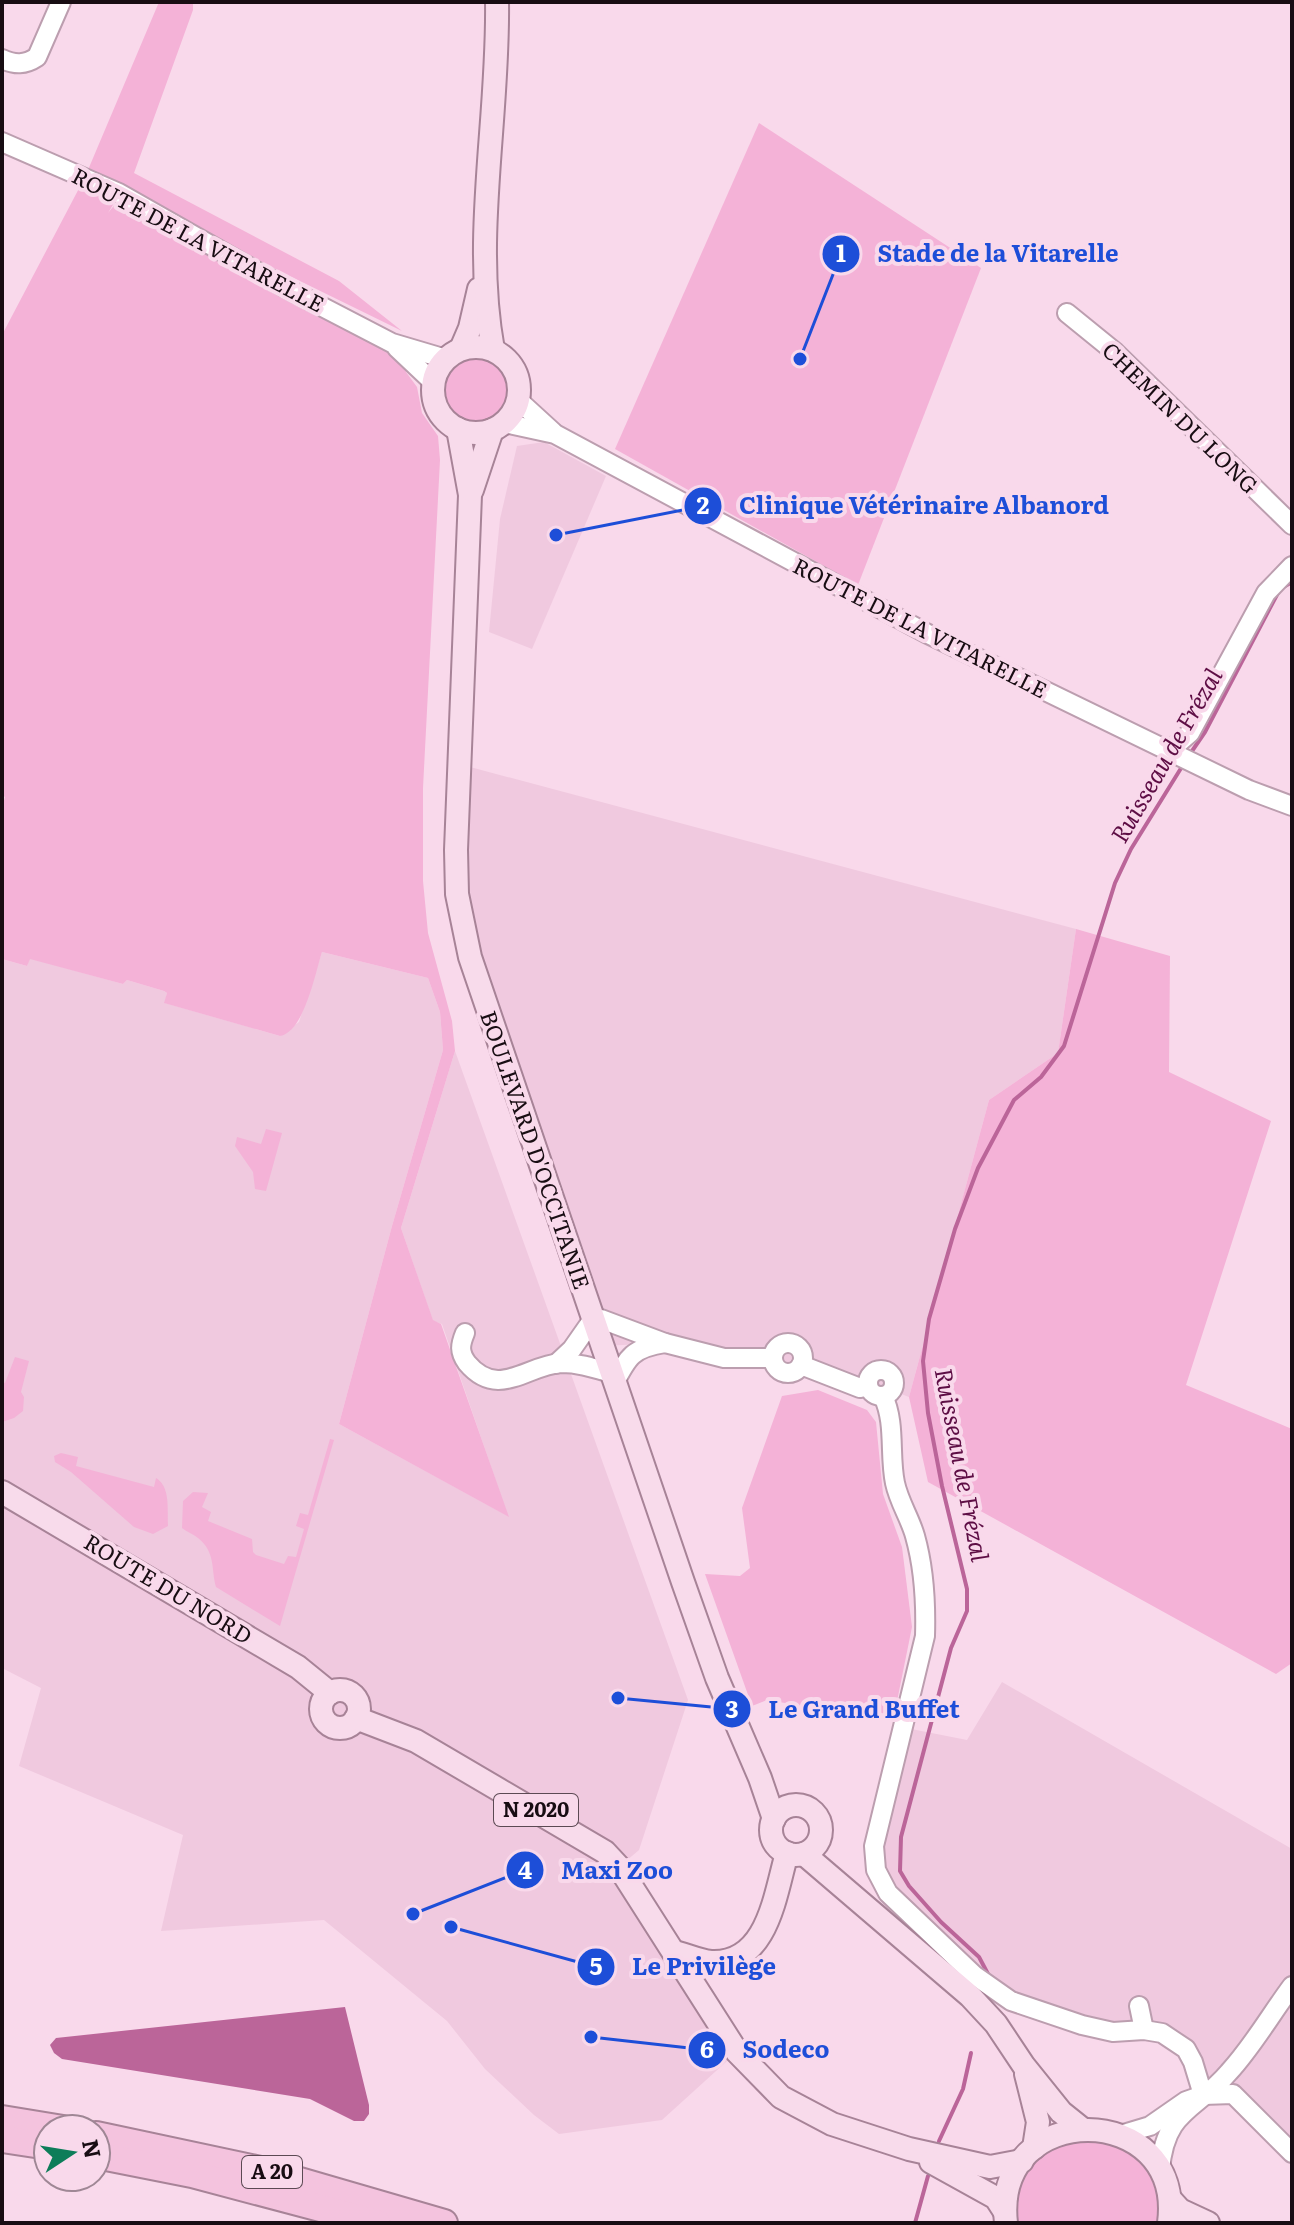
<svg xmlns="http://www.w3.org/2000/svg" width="1294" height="2225" font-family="Literata,serif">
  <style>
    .built { fill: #f0c9df }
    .green { fill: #f4b2d7 }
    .water { fill: #bb6599 }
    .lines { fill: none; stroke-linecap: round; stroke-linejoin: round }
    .stream { stroke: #bb6599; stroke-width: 4 }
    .minor-casing { stroke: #bc9eaf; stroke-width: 22 }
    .major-casing { stroke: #a78397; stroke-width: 26 }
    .highway-casing { stroke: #a78397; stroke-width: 30 }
    .minor { stroke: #fff; stroke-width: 18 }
    .major { stroke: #f8dbeb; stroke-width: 22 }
    .highway { stroke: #f4c3de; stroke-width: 26 }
    .labels { text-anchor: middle; stroke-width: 8; stroke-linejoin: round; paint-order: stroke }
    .shield { fill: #f9d9eb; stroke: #5c4a54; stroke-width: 2 }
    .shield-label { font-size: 20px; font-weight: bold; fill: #180d13 }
    .street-label { font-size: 22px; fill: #180d13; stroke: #f9d9eb }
    .water-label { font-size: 24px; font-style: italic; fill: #5e0e45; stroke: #f9d9eb }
    .leader { fill: none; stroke: #1d4ed8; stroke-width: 3 }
    .callout-dot { fill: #1d4ed8; stroke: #f9d9eb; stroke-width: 3 }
    .mark-label { font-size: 24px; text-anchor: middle; font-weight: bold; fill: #fff }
    .callout-label { font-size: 24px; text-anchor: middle; font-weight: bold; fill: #1d4ed8; stroke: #f9d9eb; stroke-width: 8; stroke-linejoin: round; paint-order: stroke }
  </style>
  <rect width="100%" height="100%" fill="#f9d9eb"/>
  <g class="built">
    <path d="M 544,442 L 606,476 L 532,649 L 489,632 L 500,519 L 517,446 Z"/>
    <path d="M 459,764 L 1076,929 L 1058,1053 L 989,1100 L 909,1397 L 880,1386 L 868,1386 L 773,1358 L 665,1343 L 602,1346 L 470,957 Z"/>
    <path d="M 322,952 L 428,978 L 440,1012 L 443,1050 L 392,1226 L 339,1424 L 508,1516 L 442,1324 L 433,1321 L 401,1228 L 455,1051 L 688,1700 L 639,1850 L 619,1867 L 737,2052 L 662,2120 L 559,2134 L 534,2115 L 485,2069 L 447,2021 L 324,1920 L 161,1931 L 183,1835 L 19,1766 L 41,1688 L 2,1668 L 2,959 L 27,966 L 29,958 L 123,984 L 127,980 L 164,991 L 167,993 L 165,1003 L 280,1036 L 299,1022 Z"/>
    <path d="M 1002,1682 L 1292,1849 L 1292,2153 L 1233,2094 L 1203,2095 L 1177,2041 L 1005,2007 L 896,1921 L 884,1907 L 869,1872 L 864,1849 L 896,1726 L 967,1740 Z"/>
  </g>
  <g class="green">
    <path d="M 159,2 L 193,2 L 193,10 L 134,173 L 339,281 L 402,331 L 120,193 L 108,213 L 116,203 L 388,348 L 405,364 L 406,372 L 417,387 L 422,413 L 438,436 L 440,460 L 423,788 L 423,881 L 428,933 L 452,1021 L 455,1051 L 401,1228 L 433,1320 L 441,1324 L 509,1517 L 339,1424 L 392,1226 L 443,1050 L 440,1012 L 428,978 L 322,952 C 315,974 304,1032 280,1036 L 164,1003 L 167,993 L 164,991 L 127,980 L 123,984 L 30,959 L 27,966 L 2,959 L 2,807 L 5,797 L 2,795 L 2,335 L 85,177 Z"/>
    <path d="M 759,123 L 981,268 L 858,585 L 615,449 Z"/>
    <circle cx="476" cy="389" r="33"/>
    <path d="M 1076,929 L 1170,956 L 1169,1072 L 1271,1121 L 1186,1385 L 1292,1429 L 1292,1663 L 1276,1674 L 928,1482 L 909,1397 L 989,1100 L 1058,1053 Z"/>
    <path d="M 266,1129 L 282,1133 L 266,1191 L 255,1189 L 253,1172 L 235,1146 L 237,1137 L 261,1144 Z"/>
    <path d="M 15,1357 L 29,1361 L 21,1392 L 24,1397 L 23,1411 L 14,1418 L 2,1422 L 2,1382 L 5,1383 Z"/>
    <path d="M 818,1390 L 867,1410 L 876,1422 L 883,1494 L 902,1547 L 912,1627 L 893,1721 L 767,1700 L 752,1706 L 705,1574 L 740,1576 L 750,1568 L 742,1508 L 782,1396 Z"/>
    <path d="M 330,1439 L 334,1440 L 280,1626 L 216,1587 C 211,1570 216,1552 198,1538 C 193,1534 187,1532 182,1528 L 183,1501 L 193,1492 L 208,1493 L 202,1507 L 211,1512 L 208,1521 L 252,1539 L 253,1552 L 256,1555 L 284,1564 L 288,1556 L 296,1557 L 304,1529 L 296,1526 L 300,1513 L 308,1515 Z"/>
    <path d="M 61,1453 L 78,1457 L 76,1466 L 154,1487 L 156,1478 C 171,1487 167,1510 168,1526 L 153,1534 L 134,1527 L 71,1472 L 55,1462 L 54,1456 Z"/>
    <path d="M 1074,2140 C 1128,2139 1162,2167 1158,2223 L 1017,2223 C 1013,2178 1034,2155 1074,2140 Z"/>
  </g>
  <path class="water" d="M 345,2007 L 369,2105 L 369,2114 L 364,2121 L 354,2121 L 310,2099 L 62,2059 L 54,2053 L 50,2045 L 56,2038 Z"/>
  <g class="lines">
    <g class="stream">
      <path d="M 1190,754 L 1205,732 L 1280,589 L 1292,582"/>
      <path d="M 988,1974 L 979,1957 L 941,1922 L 909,1886 L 900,1871 L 901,1837 L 951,1648 L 967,1611 L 967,1589 L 942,1486 L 928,1413 L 923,1361 L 929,1319 L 955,1229 L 978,1168 L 1014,1100 L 1041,1077 L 1064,1046 L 1115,883 L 1131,849 L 1183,765"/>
      <path d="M 939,2141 L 963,2089 L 971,2053"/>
      <path d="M 915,2223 L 928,2176"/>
    </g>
    <g class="minor-casing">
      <g id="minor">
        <path d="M 2,59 C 15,65 25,65 37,57 L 61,2"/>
        <path d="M 2,142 L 119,193 L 286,288 L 392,343 L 446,359"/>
        <path d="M 1067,313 L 1115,352 L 1292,525"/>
        <path d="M 397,348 L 434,383"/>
        <path d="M 518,400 L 553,432"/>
        <path d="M 504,423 L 555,434 L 926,633 L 1249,790 L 1292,806"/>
        <path d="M 1168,752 L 1190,733 L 1266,593 L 1292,566"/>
        <path d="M 465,1333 C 460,1345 459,1352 467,1363 C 498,1400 527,1365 561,1363 C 579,1363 594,1368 611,1373"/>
        <circle cx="788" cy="1358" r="15"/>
        <path d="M 556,1364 L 572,1349 L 593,1319 L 601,1319 L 665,1343 L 724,1358 L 773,1358"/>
        <path d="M 801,1365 L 860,1388 L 868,1386"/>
        <circle cx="881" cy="1383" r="13"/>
        <path d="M 614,1384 C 628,1356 633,1348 665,1343"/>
        <path d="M 883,1396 C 896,1423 889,1455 895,1483 C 899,1502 910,1518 915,1536 C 924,1568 926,1603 925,1636 L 874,1846 L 876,1870 L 888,1893 L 974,1975 L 1011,2001 L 1082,2025 L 1113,2032 L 1144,2030 L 1162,2033 L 1186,2049 L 1193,2062 L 1203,2095"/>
        <path d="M 1139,2006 L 1144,2030"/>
        <path d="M 1120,2135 L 1150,2126 L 1186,2101 L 1203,2095 L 1233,2094 L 1292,2153"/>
        <path d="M 1160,2170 C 1165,2109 1196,2111 1229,2072 C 1253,2046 1271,2014 1292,1986"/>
      </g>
    </g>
    <g class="major-casing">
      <g id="major">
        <circle cx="476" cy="390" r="43"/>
        <path d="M 461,349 L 470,328 L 479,289"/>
        <path d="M 493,350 C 472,236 499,118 497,2"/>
        <path d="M 458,429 L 470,495 L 456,850 L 457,894 L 470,957 L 683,1582 L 717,1678 L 760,1778 L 774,1819"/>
        <path d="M 472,490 L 492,430"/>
        <path d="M 2,1492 L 298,1667 L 330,1693"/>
        <circle cx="340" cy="1709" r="19"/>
        <path d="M 356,1718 L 416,1741 L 605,1852 L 619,1867 L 737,2052 L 781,2097 L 832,2124 L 909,2149 L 990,2167 L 1022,2161"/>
        <circle cx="796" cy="1830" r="25"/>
        <path d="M 804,1854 L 970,1996 L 996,2024 L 1024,2066 L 1061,2112 L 1081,2128"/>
        <path d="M 675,1952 C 686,1955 700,1961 711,1962 C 768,1965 775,1894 787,1853"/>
        <path d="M 1026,2074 L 1038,2122 L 1034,2148"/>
        <path d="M 931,2162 L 996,2198 L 1005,2212"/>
        <path d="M 1170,2199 L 1180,2210 L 1208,2223"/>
        <path d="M 1006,2223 C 992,2098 1185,2100 1169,2223"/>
      </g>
    </g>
    <g class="highway-casing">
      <g id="highway">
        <path d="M 2,2119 L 63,2129"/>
        <path d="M 96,2135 L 265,2171 L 444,2223"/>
        <path d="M 2,2139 L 48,2146"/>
        <path d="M 96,2155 L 192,2174 L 377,2223"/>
      </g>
    </g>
    <use href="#minor" class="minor"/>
    <use href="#major" class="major"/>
    <use href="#highway" class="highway"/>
  </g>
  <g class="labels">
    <g class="shield">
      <rect x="494" y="1794" width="84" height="32" rx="6"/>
      <rect x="242" y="2156" width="60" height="32" rx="6"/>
    </g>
    <g class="shield-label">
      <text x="536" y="1817">N 2020</text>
      <text x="272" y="2179">A 20</text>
    </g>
    <g class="street-label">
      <text transform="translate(198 240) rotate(28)" y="8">ROUTE DE LA VITARELLE</text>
      <text transform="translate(1180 418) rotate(44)" y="8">CHEMIN DU LONG</text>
      <text transform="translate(920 628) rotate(27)" y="8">ROUTE DE LA VITARELLE</text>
      <text transform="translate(535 1150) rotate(71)" y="8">BOULEVARD D'OCCITANIE</text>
      <text transform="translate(168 1589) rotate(31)" y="8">ROUTE DU NORD</text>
    </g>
    <g class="water-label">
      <text transform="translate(1167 756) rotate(-60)" y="8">Ruisseau de Frézal</text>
      <text transform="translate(961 1465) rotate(79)" y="8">Ruisseau de Frézal</text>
    </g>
  </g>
  <path class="leader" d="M800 359L841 254M556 535L703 506M618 1698L732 1709M413 1914L525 1870M451 1927L596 1967M591 2037L707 2050"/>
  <g class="callout-dot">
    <circle cx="800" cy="359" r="8"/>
    <circle cx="556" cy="535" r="8"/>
    <circle cx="618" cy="1698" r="8"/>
    <circle cx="413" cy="1914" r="8"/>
    <circle cx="451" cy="1927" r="8"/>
    <circle cx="591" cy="2037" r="8"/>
    <circle cx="841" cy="254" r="20"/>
    <circle cx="703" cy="506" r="20"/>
    <circle cx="732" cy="1709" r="20"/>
    <circle cx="525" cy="1870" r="20"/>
    <circle cx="596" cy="1967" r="20"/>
    <circle cx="707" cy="2050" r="20"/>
  </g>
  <g class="mark-label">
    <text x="841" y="262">1</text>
    <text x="703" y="514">2</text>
    <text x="732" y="1718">3</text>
    <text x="525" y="1879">4</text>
    <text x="596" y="1975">5</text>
    <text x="707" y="2058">6</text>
  </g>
  <g class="callout-label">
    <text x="998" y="262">Stade de la Vitarelle</text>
    <text x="924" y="514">Clinique Vétérinaire Albanord</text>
    <text x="864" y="1718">Le Grand Buffet</text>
    <text x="617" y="1879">Maxi Zoo</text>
    <text x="704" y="1975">Le Privilège</text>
    <text x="786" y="2058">Sodeco</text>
  </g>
  <rect width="1294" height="2225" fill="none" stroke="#180d13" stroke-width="8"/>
  <g transform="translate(72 2153) rotate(78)"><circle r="38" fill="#f9d9eb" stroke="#9f8795" stroke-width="2"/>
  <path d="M0-6L14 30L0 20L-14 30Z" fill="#0d7d59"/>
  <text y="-12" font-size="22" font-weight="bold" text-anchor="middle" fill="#180d13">N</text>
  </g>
</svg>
